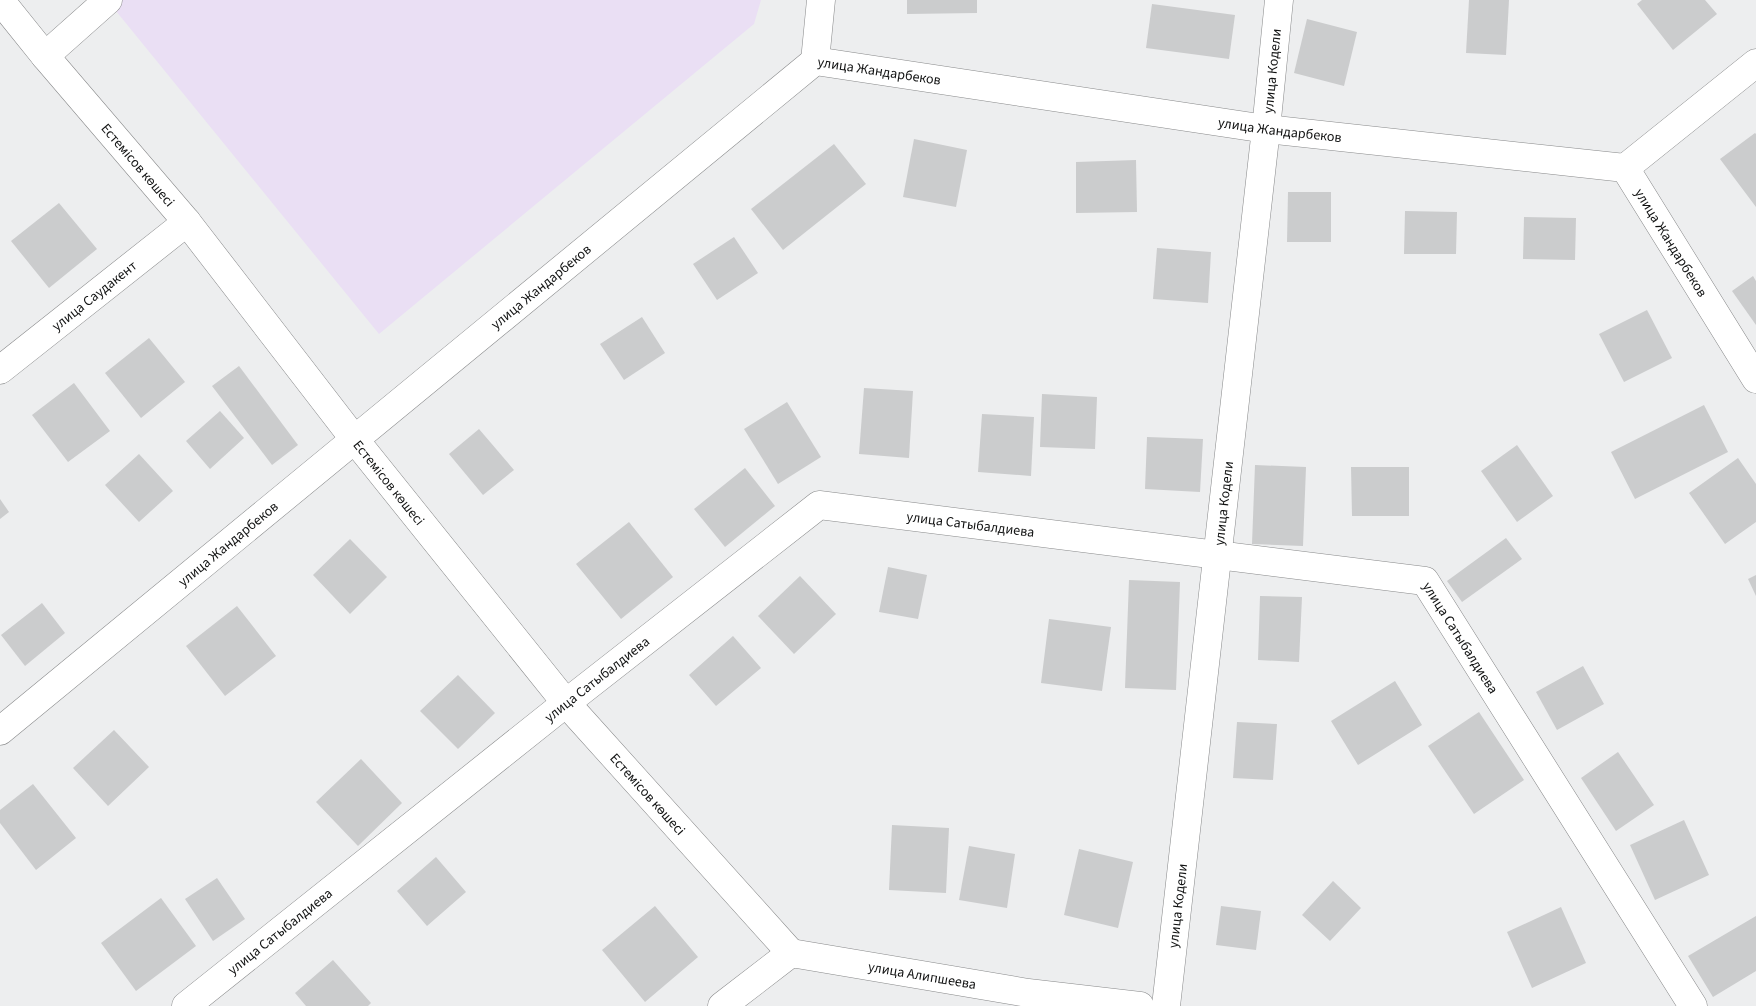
<svg xmlns="http://www.w3.org/2000/svg" width="1756" height="1006" font-family="'Source Sans 3',sans-serif">
  <style>
    .education { fill: #eadff4 }
    .building { fill: #cbcccd }
    .lines { fill: none; stroke-linecap: round; stroke-linejoin: round }
    .minor-casing { stroke: #88898a; stroke-width: 29 }
    .minor { stroke: #fff; stroke-width: 28 }
    .labels { text-anchor: middle; stroke-width: 4; stroke-linejoin: round; paint-order: stroke }
    .street-label { font-size: 14px; fill: #111212; stroke: #fff }
  </style>
  <rect width="100%" height="100%" fill="#edeeef"/>
  <path class="education" d="M 107,0 L 761,0 L 754,24 L 379,334 Z"/>
  <g class="building">
    <path d="M 907,0 L 977,0 L 977,13 L 907,14 Z"/>
    <path d="M 1469,0 L 1509,0 L 1506,55 L 1466,53 Z"/>
    <path d="M 1642,0 L 1705,0 L 1717,14 L 1673,50 L 1637,4 Z"/>
    <path d="M 1152,4 L 1235,15 L 1229,59 L 1146,48 Z"/>
    <path d="M 1307,19 L 1357,32 L 1344,86 L 1294,73 Z"/>
    <path d="M 1755,133 L 1756,134 L 1756,207 L 1720,159 Z"/>
    <path d="M 914,139 L 967,150 L 956,207 L 903,197 Z"/>
    <path d="M 834,144 L 866,184 L 783,250 L 751,209 Z"/>
    <path d="M 1136,160 L 1137,212 L 1076,213 L 1076,162 Z"/>
    <path d="M 1288,192 L 1331,192 L 1331,242 L 1287,242 Z"/>
    <path d="M 59,203 L 97,249 L 49,288 L 11,241 Z"/>
    <path d="M 1405,211 L 1457,212 L 1456,254 L 1404,254 Z"/>
    <path d="M 1524,217 L 1576,218 L 1575,260 L 1523,259 Z"/>
    <path d="M 734,237 L 758,273 L 717,300 L 693,264 Z"/>
    <path d="M 1157,248 L 1211,252 L 1208,303 L 1153,299 Z"/>
    <path d="M 1753,276 L 1756,281 L 1756,325 L 1732,291 Z"/>
    <path d="M 1647,310 L 1672,358 L 1624,382 L 1599,334 Z"/>
    <path d="M 642,317 L 665,353 L 624,380 L 600,344 Z"/>
    <path d="M 149,338 L 185,382 L 141,418 L 105,373 Z"/>
    <path d="M 239,366 L 298,445 L 272,465 L 212,386 Z"/>
    <path d="M 74,383 L 110,431 L 68,462 L 32,415 Z"/>
    <path d="M 864,388 L 913,391 L 909,458 L 859,454 Z"/>
    <path d="M 1042,394 L 1097,397 L 1095,449 L 1040,447 Z"/>
    <path d="M 787,402 L 821,457 L 778,484 L 744,429 Z"/>
    <path d="M 1704,405 L 1728,452 L 1635,499 L 1611,452 Z"/>
    <path d="M 220,411 L 244,438 L 210,469 L 186,441 Z"/>
    <path d="M 982,414 L 1034,417 L 1031,476 L 978,472 Z"/>
    <path d="M 479,429 L 514,470 L 483,495 L 449,454 Z"/>
    <path d="M 1147,437 L 1203,439 L 1200,492 L 1145,489 Z"/>
    <path d="M 1517,445 L 1553,496 L 1517,522 L 1481,471 Z"/>
    <path d="M 139,454 L 173,491 L 139,522 L 105,485 Z"/>
    <path d="M 1738,458 L 1756,484 L 1756,522 L 1725,544 L 1689,493 Z"/>
    <path d="M 1255,465 L 1306,467 L 1303,546 L 1252,544 Z"/>
    <path d="M 1351,467 L 1409,467 L 1409,516 L 1352,516 Z"/>
    <path d="M 745,468 L 775,506 L 725,547 L 694,509 Z"/>
    <path d="M 0,499 L 9,512 L 0,519 Z"/>
    <path d="M 629,522 L 673,577 L 621,619 L 576,564 Z"/>
    <path d="M 1506,538 L 1522,559 L 1462,602 L 1447,581 Z"/>
    <path d="M 350,539 L 387,577 L 350,614 L 313,575 Z"/>
    <path d="M 888,567 L 927,575 L 918,619 L 879,612 Z"/>
    <path d="M 1756,575 L 1756,596 L 1748,579 Z"/>
    <path d="M 800,576 L 836,614 L 794,654 L 758,616 Z"/>
    <path d="M 1129,580 L 1180,582 L 1176,690 L 1125,688 Z"/>
    <path d="M 1260,596 L 1302,597 L 1299,662 L 1258,660 Z"/>
    <path d="M 42,603 L 65,633 L 25,666 L 1,635 Z"/>
    <path d="M 237,606 L 276,656 L 225,696 L 186,646 Z"/>
    <path d="M 1049,619 L 1111,627 L 1102,691 L 1041,683 Z"/>
    <path d="M 733,636 L 761,668 L 716,706 L 689,675 Z"/>
    <path d="M 1583,666 L 1604,704 L 1557,730 L 1536,692 Z"/>
    <path d="M 458,675 L 495,713 L 458,749 L 420,711 Z"/>
    <path d="M 1395,681 L 1422,725 L 1358,765 L 1331,721 Z"/>
    <path d="M 1479,712 L 1524,780 L 1474,814 L 1428,746 Z"/>
    <path d="M 1237,722 L 1277,724 L 1273,780 L 1233,778 Z"/>
    <path d="M 114,730 L 149,767 L 108,806 L 73,768 Z"/>
    <path d="M 1618,752 L 1654,805 L 1616,831 L 1581,778 Z"/>
    <path d="M 361,759 L 402,803 L 358,846 L 316,802 Z"/>
    <path d="M 33,784 L 76,838 L 36,870 L 0,823 L 0,810 Z"/>
    <path d="M 1684,820 L 1709,875 L 1655,900 L 1630,845 Z"/>
    <path d="M 892,825 L 949,828 L 946,893 L 889,890 Z"/>
    <path d="M 969,846 L 1015,854 L 1007,908 L 959,900 Z"/>
    <path d="M 1079,849 L 1133,862 L 1118,928 L 1064,915 Z"/>
    <path d="M 436,857 L 466,892 L 427,926 L 397,891 Z"/>
    <path d="M 217,878 L 245,919 L 213,941 L 185,899 Z"/>
    <path d="M 1333,881 L 1361,908 L 1330,941 L 1302,915 Z"/>
    <path d="M 161,898 L 196,946 L 136,991 L 101,943 Z"/>
    <path d="M 655,906 L 698,957 L 645,1002 L 602,950 Z"/>
    <path d="M 1221,906 L 1261,911 L 1256,950 L 1216,945 Z"/>
    <path d="M 1561,907 L 1586,963 L 1532,988 L 1507,932 Z"/>
    <path d="M 1756,916 L 1756,971 L 1713,997 L 1688,956 Z"/>
    <path d="M 333,960 L 371,1003 L 368,1006 L 306,1006 L 295,993 Z"/>
  </g>
  <g class="lines">
    <g class="minor-casing">
      <g id="minor">
        <path id="s1" d="M 0,0 L 45,56 L 187,222 L 355,440 L 566,703 L 791,953"/>
        <path d="M 45,56 L 108,0"/>
        <path d="M 815,61 L 821,0"/>
        <path d="M 1625,168 L 1756,63"/>
        <path id="s2" d="M 0,370 L 187,222"/>
        <path id="s3" d="M 0,731 L 815,61 L 1266,129 L 1625,168 L 1756,379"/>
        <path id="s4" d="M 186,1006 L 566,703 L 819,505 L 1425,581 L 1693,1006"/>
        <path id="s5" d="M 722,1006 L 791,953 L 1028,993 L 1140,1006"/>
        <path id="s6" d="M 1166,1006 L 1266,129 L 1279,0"/>
      </g>
    </g>
    <use href="#minor" class="minor"/>
  </g>
  <g class="labels">
    <g class="street-label">
      <text dy="5" stroke="none"><textPath href="#s6" startOffset="941">улица Кодели</textPath></text>
      <text dy="5" stroke="none"><textPath href="#s3" startOffset="1120">улица Жандарбеков</textPath></text>
      <text dy="5" stroke="none"><textPath href="#s3" startOffset="1525">улица Жандарбеков</textPath></text>
      <text dy="5" stroke="none"><textPath href="#s1" startOffset="215">Естемісов көшесі</textPath></text>
      <text dy="5" stroke="none"><textPath href="#s3" startOffset="1960">улица Жандарбеков</textPath></text>
      <text dy="5" stroke="none"><textPath href="#s3" startOffset="700">улица Жандарбеков</textPath></text>
      <text dy="5" stroke="none"><textPath href="#s2" startOffset="120">улица Саудакент</textPath></text>
      <text dy="5" stroke="none"><textPath href="#s1" startOffset="620">Естемісов көшесі</textPath></text>
      <text dy="5" stroke="none"><textPath href="#s6" startOffset="506">улица Кодели</textPath></text>
      <text dy="5" stroke="none"><textPath href="#s4" startOffset="960">улица Сатыбалдиева</textPath></text>
      <text dy="5" stroke="none"><textPath href="#s3" startOffset="295">улица Жандарбеков</textPath></text>
      <text dy="5" stroke="none"><textPath href="#s4" startOffset="1485">улица Сатыбалдиева</textPath></text>
      <text dy="5" stroke="none"><textPath href="#s4" startOffset="525">улица Сатыбалдиева</textPath></text>
      <text dy="5" stroke="none"><textPath href="#s1" startOffset="1025">Естемісов көшесі</textPath></text>
      <text dy="5" stroke="none"><textPath href="#s6" startOffset="101">улица Кодели</textPath></text>
      <text dy="5" stroke="none"><textPath href="#s4" startOffset="120">улица Сатыбалдиева</textPath></text>
      <text dy="5" stroke="none"><textPath href="#s5" startOffset="220">улица Алипшеева</textPath></text>
    </g>
  </g>
</svg>
